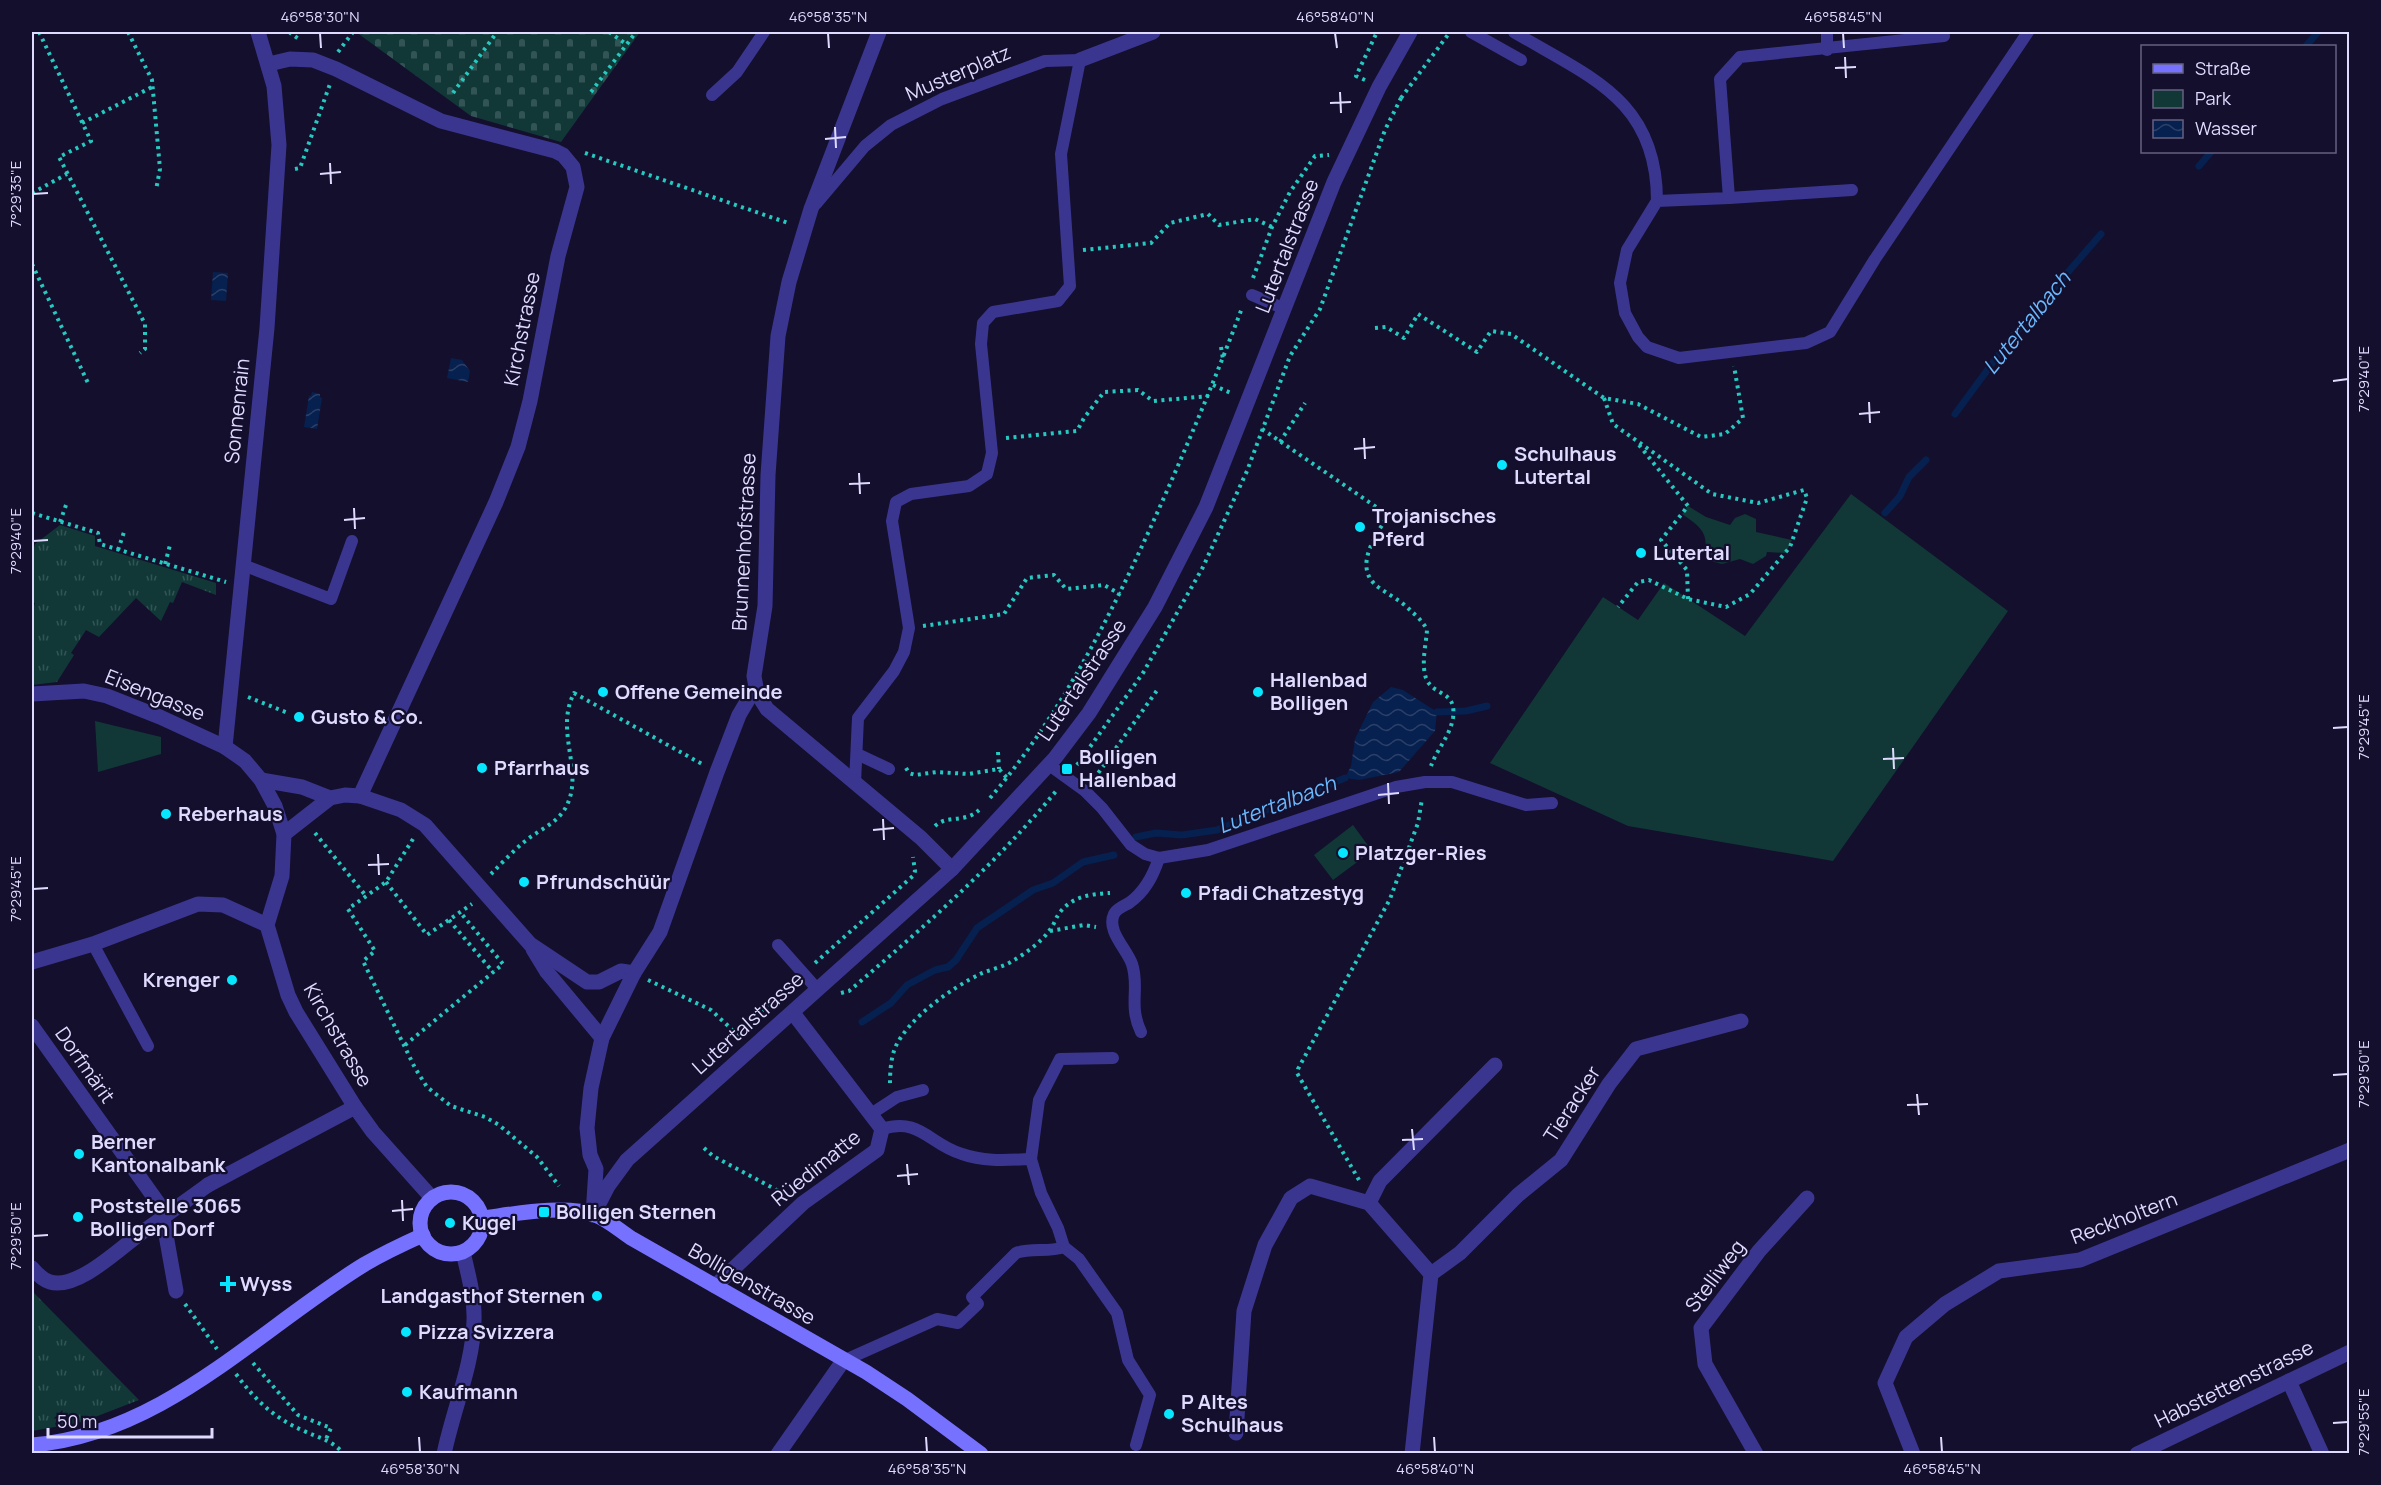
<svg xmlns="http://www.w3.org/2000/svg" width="2381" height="1485" font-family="Manrope,sans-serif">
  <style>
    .grass { fill: url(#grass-tufts) }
    .cemetery { fill: url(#cemetery-stones) }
    .green { fill: #113837 }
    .water { fill: url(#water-waves) }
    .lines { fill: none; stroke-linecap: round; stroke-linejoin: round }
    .stream { stroke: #06204f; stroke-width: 7 }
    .path { stroke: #25c9bf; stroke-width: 4; stroke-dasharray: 3 4.5; stroke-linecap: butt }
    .service { stroke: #3a3690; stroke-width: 12 }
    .pedestrian { stroke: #3a3690; stroke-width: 15 }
    .minor { stroke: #3a3690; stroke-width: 15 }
    .tertiary { stroke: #3a3690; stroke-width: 15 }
    .secondary { stroke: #7672ff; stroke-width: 15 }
    .ticks { fill: none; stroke: #dfdbff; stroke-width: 2 }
    .poi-dot { fill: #07e6ff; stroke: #140f2d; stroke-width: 2 }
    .labels { text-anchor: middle; stroke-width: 4.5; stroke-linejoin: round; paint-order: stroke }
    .street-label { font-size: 20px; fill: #dfdbff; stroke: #140f2d }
    .poi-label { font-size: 20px; font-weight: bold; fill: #dfdbff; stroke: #140f2d; text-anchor: start }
    .water-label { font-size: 21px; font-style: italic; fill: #69b9ff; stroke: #140f2d }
    .neatline { fill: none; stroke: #dfdbff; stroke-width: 2 }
    .ticks-label { font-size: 15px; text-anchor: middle; fill: #dfdbff }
  </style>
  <defs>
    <pattern id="grass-tufts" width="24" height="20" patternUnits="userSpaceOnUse" patternTransform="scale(1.5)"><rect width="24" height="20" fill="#113837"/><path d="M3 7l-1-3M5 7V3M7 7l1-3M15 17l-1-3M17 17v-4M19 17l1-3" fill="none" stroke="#335455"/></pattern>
    <pattern id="cemetery-stones" width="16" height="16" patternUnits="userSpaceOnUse" patternTransform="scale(1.5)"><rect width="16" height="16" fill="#113837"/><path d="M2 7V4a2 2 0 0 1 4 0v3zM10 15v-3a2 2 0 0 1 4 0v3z" fill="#335455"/></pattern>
    <pattern id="water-waves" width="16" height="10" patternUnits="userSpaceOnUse" patternTransform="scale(1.5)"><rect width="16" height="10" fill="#06204f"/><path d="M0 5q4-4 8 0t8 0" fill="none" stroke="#2a4069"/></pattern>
  </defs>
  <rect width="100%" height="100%" fill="#140f2d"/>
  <g class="grass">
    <path d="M 60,525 L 95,536 L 95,546 L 216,583 L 216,595 L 182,582 L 173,603 L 170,602 L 161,621 L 136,598 L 99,637 L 86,630 L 71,653 L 74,655 L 57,682 L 32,685 L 32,614 L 35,603 L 32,602 L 32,555 L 35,544 Z"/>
    <path d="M 34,1293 L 139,1400 L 82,1422 L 32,1431 L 32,1296 Z"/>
  </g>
  <path class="cemetery" d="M 356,32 L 640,32 L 561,142 L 471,116 Z"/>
  <g class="green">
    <path d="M 1851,494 L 2008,611 L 1833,861 L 1628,826 L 1490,763 L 1603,597 L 1638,620 L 1664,583 L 1745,636 Z"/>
    <path d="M 1688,506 L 1706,517 L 1730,525 L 1735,518 L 1745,514 L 1756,519 L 1756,532 L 1792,540 L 1786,553 L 1767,552 L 1766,556 L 1753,564 L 1740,559 L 1722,564 L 1707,560 C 1705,552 1707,542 1704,535 C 1701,526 1689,519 1682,514 Z"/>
    <path d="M 95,721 L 161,737 L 161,754 L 98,772 Z"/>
    <path d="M 1353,825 L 1372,851 L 1333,880 L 1314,855 Z"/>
  </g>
  <g class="water">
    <path d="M 213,272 L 228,273 L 226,301 L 211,300 Z"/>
    <path d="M 451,358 L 462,360 L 470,371 L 468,382 L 447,378 Z"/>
    <path d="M 312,392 L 320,394 L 320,397 L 322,398 L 317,429 L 304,427 L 309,396 L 311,396 Z"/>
    <path d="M 1391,687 L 1403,690 L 1437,712 L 1435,731 L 1399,772 L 1359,780 L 1345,778 L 1351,766 L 1355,739 L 1373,702 Z"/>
  </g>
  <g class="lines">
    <g class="stream">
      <path d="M 2306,46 L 2318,32"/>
      <path d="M 2199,166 L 2211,152"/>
      <path d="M 1955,414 L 2011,338 L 2101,234"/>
      <path d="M 1885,513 L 1900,496 L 1909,477 L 1926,460"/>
      <path d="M 1437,712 L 1466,711 L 1487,706"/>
      <path d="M 1136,837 L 1156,833 L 1182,835 L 1217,830 L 1345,778"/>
      <path d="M 862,1022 L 891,1003 L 907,985 L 935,970 L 948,967 L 956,960 L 977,928 L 1033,890 L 1053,883 L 1083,862 L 1114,855"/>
    </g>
    <g class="path">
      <path d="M 39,32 L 91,141 L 59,157 L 145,324 L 145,349 L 140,353"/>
      <path d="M 128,32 L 152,80 L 160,169 L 156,190"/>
      <path d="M 289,32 L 300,40"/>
      <path d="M 609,32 L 626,44"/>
      <path d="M 338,52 L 353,32"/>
      <path d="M 1365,80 L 1356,76 L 1377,32"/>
      <path d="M 591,92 L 636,32"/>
      <path d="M 453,93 L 497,32"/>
      <path d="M 1401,98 L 1450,32"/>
      <path d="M 82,123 L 152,87"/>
      <path d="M 585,153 L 788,223"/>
      <path d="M 295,169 L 300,168 L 330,84"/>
      <path d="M 32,193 L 67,174"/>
      <path d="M 1083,250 L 1151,243 L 1170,223 L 1208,214 L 1219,225 L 1255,219 L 1272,227"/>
      <path d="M 32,264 L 88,383"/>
      <path d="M 1253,278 L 1272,227 L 1290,192 L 1315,156 L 1329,155"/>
      <path d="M 1375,328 L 1386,327 L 1404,338 L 1418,314 L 1477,352 L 1491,331 L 1511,334 L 1604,398 L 1638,404 L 1701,437 L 1725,434 L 1743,418 L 1734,366"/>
      <path d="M 1221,347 L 1223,359"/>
      <path d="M 1213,385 L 1233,394"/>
      <path d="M 1604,398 L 1613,424 L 1712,494 L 1758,503 L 1804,490 L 1807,498 L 1790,547 L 1750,594 L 1726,607 L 1688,599 L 1649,580 L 1638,582 L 1618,607"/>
      <path d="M 1262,429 L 1388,515 C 1376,536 1352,567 1378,587 C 1389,595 1402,601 1412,612 C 1418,617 1424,623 1427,630 C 1426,645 1421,663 1426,678 C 1433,697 1457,689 1453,718 C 1450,736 1437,749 1431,766"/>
      <path d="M 1006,438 L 1077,431 L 1084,418 L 1104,392 L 1138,390 L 1153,401 L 1209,396"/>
      <path d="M 1280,442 L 1305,403"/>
      <path d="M 1639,445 L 1688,506 L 1661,540 L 1687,570 L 1688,599"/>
      <path d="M 32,513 L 98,533 L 100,544 L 226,582"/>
      <path d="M 60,522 L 66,505"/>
      <path d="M 118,550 L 124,532"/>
      <path d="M 165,564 L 170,545"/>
      <path d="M 923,626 L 1004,614 L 1027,578 L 1054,575 L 1066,589 L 1104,585 L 1120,594"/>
      <path d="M 248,697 L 288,713"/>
      <path d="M 998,752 L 999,769"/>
      <path d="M 1077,765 L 1143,673 L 1203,567 L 1247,471 L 1290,356 L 1320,309 L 1385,130 L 1401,98"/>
      <path d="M 906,768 L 909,773 L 915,775 L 937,772 L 968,774 L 999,769 L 1007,778"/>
      <path d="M 1094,779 L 1158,689"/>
      <path d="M 990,798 C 1062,714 1113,611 1158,511 C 1188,444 1216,377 1242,308"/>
      <path d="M 935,826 C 948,814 963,824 979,810"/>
      <path d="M 315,833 L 366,896"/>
      <path d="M 413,839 L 386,882 L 348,909 L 375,951 L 363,961 L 415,1068 L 427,1087 L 451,1106 L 485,1117 L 499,1125 L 537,1157 L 559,1186"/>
      <path d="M 491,874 C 501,864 512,852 524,842 C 538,830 557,824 566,807 C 585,771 554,732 574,693 L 702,764"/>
      <path d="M 386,882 L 427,935 L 472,904"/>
      <path d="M 449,920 L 493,972"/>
      <path d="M 1050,931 L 1084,925 L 1096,927"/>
      <path d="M 815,963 L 914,875 L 915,871 L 913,857"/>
      <path d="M 648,980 L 711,1010 L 740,1037"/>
      <path d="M 841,993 L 849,991 C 923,928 995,865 1057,790"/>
      <path d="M 757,1016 L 791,984"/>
      <path d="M 405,1045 L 503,964 L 460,912"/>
      <path d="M 890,1083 C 890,1072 891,1058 895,1048 C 908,1018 952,988 980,974 C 991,969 1004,967 1014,960 C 1026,953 1041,942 1049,931 C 1053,927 1055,920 1058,915 C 1070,897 1089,894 1110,893"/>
      <path d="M 704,1148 L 713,1156 L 786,1195"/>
      <path d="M 1359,1180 L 1297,1073 L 1298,1069 L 1390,899 L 1418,823 L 1422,799"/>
      <path d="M 185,1304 L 217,1349"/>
      <path d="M 253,1363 L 298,1415 L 331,1428 L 326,1439"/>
      <path d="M 236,1374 C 255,1400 274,1418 304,1431 C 319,1438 332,1440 344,1454"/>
    </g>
    <g class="service">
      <path d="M 1471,32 L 1521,60"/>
      <path d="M 1514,32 C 1589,77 1657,99 1657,201"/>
      <path d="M 1827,32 L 1827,50"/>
      <path d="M 1944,36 L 1740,57 L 1720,79 L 1729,198 L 1657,201 L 1627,250 L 1620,283 L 1625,313 L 1638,337 L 1647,347 L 1679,358 L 1806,343 L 1830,332 L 1875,259 L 2028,32"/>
      <path d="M 712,95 L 737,72 L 764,32"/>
      <path d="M 1729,198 L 1852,190"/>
      <path d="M 816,204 L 865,146 L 891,125 L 942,99 L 1045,61 L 1080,60 L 1061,154 L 1070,286 L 1058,301 L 993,312 L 983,323 L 981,344 L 992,453 L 987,474 L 969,486 L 911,494 L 896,502 L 892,521 L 909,628 L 904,652 L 894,671 L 858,718 L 855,783"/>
      <path d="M 1252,295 L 1285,309"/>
      <path d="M 243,565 L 331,599 L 352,541"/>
      <path d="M 857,754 L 889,769"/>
      <path d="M 1049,765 L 1085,791 L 1102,808 L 1131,845 L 1145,854 L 1159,858 L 1208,850 L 1396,787 L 1425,782 L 1452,782 L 1526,805 L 1552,803"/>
      <path d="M 93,944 L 148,1046"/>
      <path d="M 778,945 L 818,990"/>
      <path d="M 1141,1032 C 1128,1005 1140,988 1132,964 C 1127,949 1106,931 1114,914 C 1117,908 1124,906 1129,903 C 1145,892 1153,876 1159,858"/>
      <path d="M 871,1114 L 897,1097 L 923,1090"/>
      <path d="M 1031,1159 L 1039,1100 L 1060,1059 L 1113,1058"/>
      <path d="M 1064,1247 L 1079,1259 L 1117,1313 L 1128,1360 L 1150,1395 L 1136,1445"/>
      <path d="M 843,1361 L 937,1319 L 958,1323 L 978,1304 L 972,1297 L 1016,1253 C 1032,1247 1048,1253 1064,1247 L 1058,1228 L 1041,1193 L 1031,1159 C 1007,1160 984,1162 962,1154 C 929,1144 920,1117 882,1129"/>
    </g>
    <g class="pedestrian">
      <path d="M 32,1026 L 161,1207 L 176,1291"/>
      <path d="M 137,1236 L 208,1185"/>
    </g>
    <g class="minor">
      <path d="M 879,32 L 811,209 L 789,282 L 778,336 L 768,475 L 765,606 L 754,676 L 757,693 L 767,709 L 921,838 L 952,869"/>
      <path d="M 1080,60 L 1153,32"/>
      <path d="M 269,64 L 290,59 L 313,60 L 336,69 L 441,121 L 555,151 L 563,155 L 573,167 L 577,187 L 558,256 L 530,401 L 518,447 L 496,502 L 360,796"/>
      <path d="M 32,694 L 84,691 L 107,696 L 160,717 L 225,747 L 245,761 L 261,780 L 275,806 L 284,834 L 282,876 L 267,925 L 288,995 L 296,1012 L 355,1107 L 373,1132 L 432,1198"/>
      <path d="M 225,747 L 267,328 L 279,145 L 274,86 L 258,32"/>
      <path d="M 261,780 L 302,787 L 330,798"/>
      <path d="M 284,834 L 330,798 L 345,795 L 360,796 L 401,810 L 425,825 L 530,944 L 587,982 L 599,982 L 621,971 L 634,973"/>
      <path d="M 533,949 L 547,972 L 602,1038"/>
      <path d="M 32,962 L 93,944 L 198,904 L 223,905 L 267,925"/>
      <path d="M 208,1185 L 355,1107"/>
      <path d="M 1369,1203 L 1380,1181 L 1495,1065"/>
      <path d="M 593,1215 L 596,1169 L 590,1155 L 587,1128 L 591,1088 L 602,1038 L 634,973 L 660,932 L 717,772 L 739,715 L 755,688"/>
      <path d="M 32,1268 C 37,1274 43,1280 50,1282 C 76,1290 117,1251 137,1236"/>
      <path d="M 1431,1274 L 1460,1253 L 1518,1195 L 1561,1160 L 1609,1084 L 1636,1049 L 1741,1021"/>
      <path d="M 715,1286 L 803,1203 L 877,1150 L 882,1129 L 793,1013"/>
      <path d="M 2289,1381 L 2322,1454"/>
      <path d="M 1236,1433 L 1244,1311 L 1265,1245 L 1291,1198 L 1310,1186 L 1369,1203 L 1431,1274 L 1412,1454"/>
      <path d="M 778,1454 L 843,1361"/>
      <path d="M 1756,1454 L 1705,1364 L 1701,1328 L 1759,1251 L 1807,1198"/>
      <path d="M 1913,1454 L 1885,1383 L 1906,1337 L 1945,1304 L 1999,1271 L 2080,1260 L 2350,1150"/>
    </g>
    <g class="tertiary">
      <path d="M 593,1215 L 608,1186 L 627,1160 L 952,869 L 1055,758 L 1089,713 L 1155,607 L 1206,507 L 1334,182 L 1379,87 L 1410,32"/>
      <path d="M 444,1454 C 453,1410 473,1365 474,1321 C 475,1298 468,1274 463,1252"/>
      <path d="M 2137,1454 L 2350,1352"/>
    </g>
    <g class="secondary">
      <circle cx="451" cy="1223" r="31"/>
      <path d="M 482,1218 C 514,1214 565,1204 595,1215 C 608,1220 619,1230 631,1238 L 866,1372 L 907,1399 L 981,1454"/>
      <path d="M 32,1445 C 164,1434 257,1330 365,1264 C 384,1253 403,1244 423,1235"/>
    </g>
  </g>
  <path class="ticks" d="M 320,33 L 321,48M 828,33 L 829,48M 1335,33 L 1337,48M 1843,33 L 1844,48M 1845,57 L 1846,78M 1835,68 L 1856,67M 1340,92 L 1341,113M 1330,103 L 1351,102M 835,127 L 836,148M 825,139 L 846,137M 330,163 L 331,184M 320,174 L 341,172M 33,194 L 48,193M 2333,381 L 2348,379M 1869,402 L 1870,423M 1859,414 L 1880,412M 1364,438 L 1365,459M 1354,449 L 1375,447M 859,473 L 860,494M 849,484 L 870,483M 354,508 L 355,529M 344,520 L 365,518M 33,541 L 48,540M 2333,728 L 2348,727M 1893,748 L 1894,769M 1883,759 L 1904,758M 1388,783 L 1389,804M 1378,795 L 1399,793M 883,819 L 884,840M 873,830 L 894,828M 378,854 L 379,875M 368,865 L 389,864M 33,889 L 48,888M 2333,1075 L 2348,1074M 1917,1094 L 1919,1115M 1907,1105 L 1928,1104M 1412,1129 L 1414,1150M 1402,1140 L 1423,1139M 907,1164 L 909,1185M 897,1176 L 918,1174M 402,1200 L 403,1221M 392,1211 L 413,1209M 33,1236 L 48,1235M 2333,1423 L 2348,1422M 419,1437 L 420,1452M 926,1437 L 927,1452M 1434,1437 L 1435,1452M 1941,1437 L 1942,1452"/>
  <g class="poi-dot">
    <circle cx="1502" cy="465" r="6"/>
    <circle cx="1360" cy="527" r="6"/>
    <circle cx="1641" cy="553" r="6"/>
    <circle cx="603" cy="692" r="6"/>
    <circle cx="1258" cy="692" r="6"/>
    <circle cx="299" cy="717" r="6"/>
    <circle cx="482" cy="768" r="6"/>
    <rect x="1061" y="763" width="12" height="12" rx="3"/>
    <circle cx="166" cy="814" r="6"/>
    <circle cx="1343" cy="853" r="6"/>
    <circle cx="524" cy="882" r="6"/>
    <circle cx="1186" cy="893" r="6"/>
    <circle cx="232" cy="980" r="6"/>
    <circle cx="79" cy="1154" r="6"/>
    <rect x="538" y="1206" width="12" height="12" rx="3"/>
    <circle cx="78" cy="1217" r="6"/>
    <circle cx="450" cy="1223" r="6"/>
    <path d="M225 1275h6v6h6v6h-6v6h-6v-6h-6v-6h6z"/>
    <circle cx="597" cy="1296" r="6"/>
    <circle cx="406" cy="1332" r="6"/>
    <circle cx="407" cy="1392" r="6"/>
    <circle cx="1169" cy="1414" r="6"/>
  </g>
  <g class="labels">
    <g class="street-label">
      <text transform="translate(958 73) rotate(-23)" y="7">Musterplatz</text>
      <text transform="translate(1287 246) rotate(-69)" y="7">Lutertalstrasse</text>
      <text transform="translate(522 329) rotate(-79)" y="7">Kirchstrasse</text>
      <text transform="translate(237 411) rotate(-84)" y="7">Sonnenrain</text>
      <text transform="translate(744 542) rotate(-87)" y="7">Brunnenhofstrasse</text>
      <text transform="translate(1082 680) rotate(-56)" y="7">Lutertalstrasse</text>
      <text transform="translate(155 695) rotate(22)" y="7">Eisengasse</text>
      <text transform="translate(748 1023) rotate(-42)" y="7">Lutertalstrasse</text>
      <text transform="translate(338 1035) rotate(60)" y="7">Kirchstrasse</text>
      <text transform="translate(85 1065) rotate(55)" y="7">Dorfmärit</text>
      <text transform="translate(1572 1104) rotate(-57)" y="7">Tieracker</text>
      <text transform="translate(816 1168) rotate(-39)" y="7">Rüedimatte</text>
      <text transform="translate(2124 1218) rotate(-21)" y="7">Reckholtern</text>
      <text transform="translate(1715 1276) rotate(-53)" y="7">Stelliweg</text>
      <text transform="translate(752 1284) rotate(30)" y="7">Bolligenstrasse</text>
      <text transform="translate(2234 1384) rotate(-26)" y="7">Habstettenstrasse</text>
    </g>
    <g class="poi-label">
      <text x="1514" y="461">Schulhaus<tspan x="1514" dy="23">Lutertal</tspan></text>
      <text x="1372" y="523">Trojanisches<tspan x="1372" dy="23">Pferd</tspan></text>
      <text x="1653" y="560">Lutertal</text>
      <text x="1270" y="687">Hallenbad<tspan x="1270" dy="23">Bolligen</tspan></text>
      <text x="615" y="699">Offene Gemeinde</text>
      <text x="311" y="724">Gusto &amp; Co.</text>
      <text x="1079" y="764">Bolligen<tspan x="1079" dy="23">Hallenbad</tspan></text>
      <text x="494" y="775">Pfarrhaus</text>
      <text x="178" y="821">Reberhaus</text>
      <text x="1355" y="860">Platzger-Ries</text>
      <text x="536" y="889">Pfrundschüür</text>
      <text x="1198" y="900">Pfadi Chatzestyg</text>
      <text x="220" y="987" text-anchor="end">Krenger</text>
      <text x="91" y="1149">Berner<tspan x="91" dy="23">Kantonalbank</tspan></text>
      <text x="90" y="1213">Poststelle 3065<tspan x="90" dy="23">Bolligen Dorf</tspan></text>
      <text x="556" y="1219">Bolligen Sternen</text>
      <text x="462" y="1230">Kugel</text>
      <text x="240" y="1291">Wyss</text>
      <text x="585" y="1303" text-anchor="end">Landgasthof Sternen</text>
      <text x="418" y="1339">Pizza Svizzera</text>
      <text x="419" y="1399">Kaufmann</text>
      <text x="1181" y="1409">P Altes<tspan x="1181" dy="23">Schulhaus</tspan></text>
    </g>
    <g class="water-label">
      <text transform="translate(2027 323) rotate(-51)" y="7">Lutertalbach</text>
      <text transform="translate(1277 805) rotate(-21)" y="7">Lutertalbach</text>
    </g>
  </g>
  <rect width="2381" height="1485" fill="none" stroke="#140f2d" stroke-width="66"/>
  <rect x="2141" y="45" width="195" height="108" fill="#140f2d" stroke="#656181" stroke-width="1.5"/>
  <rect x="2153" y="64" width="30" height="9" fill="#7672ff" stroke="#656181" stroke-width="1.5"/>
  <text x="2195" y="75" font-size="18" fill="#dfdbff">Straße</text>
  <rect x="2153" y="90" width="30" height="18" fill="#113837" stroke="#656181" stroke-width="1.5"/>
  <text x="2195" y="105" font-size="18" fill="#dfdbff">Park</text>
  <rect x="2153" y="120" width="30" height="18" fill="url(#water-waves)" stroke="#656181" stroke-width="1.5"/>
  <text x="2195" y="135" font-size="18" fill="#dfdbff">Wasser</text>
  <path d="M48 1428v9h164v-9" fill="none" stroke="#dfdbff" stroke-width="3"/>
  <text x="57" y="1428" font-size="18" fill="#dfdbff" stroke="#140f2d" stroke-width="4.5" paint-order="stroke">50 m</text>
  <rect x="33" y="33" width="2315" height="1419" class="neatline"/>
  <g class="ticks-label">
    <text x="320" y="22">46°58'30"N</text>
    <text x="828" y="22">46°58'35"N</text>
    <text x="1335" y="22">46°58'40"N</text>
    <text x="1843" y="22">46°58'45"N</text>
    <text transform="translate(16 194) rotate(-90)" y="5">7°29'35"E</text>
    <text transform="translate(2364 379) rotate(-90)" y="5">7°29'40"E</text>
    <text transform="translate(16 541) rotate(-90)" y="5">7°29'40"E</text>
    <text transform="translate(2364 727) rotate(-90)" y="5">7°29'45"E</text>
    <text transform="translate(16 889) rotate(-90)" y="5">7°29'45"E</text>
    <text transform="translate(2364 1074) rotate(-90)" y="5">7°29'50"E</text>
    <text transform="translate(16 1236) rotate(-90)" y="5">7°29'50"E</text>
    <text transform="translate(2364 1422) rotate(-90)" y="5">7°29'55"E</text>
    <text x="420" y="1474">46°58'30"N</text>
    <text x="927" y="1474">46°58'35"N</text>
    <text x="1435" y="1474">46°58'40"N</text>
    <text x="1942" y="1474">46°58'45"N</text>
  </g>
</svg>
